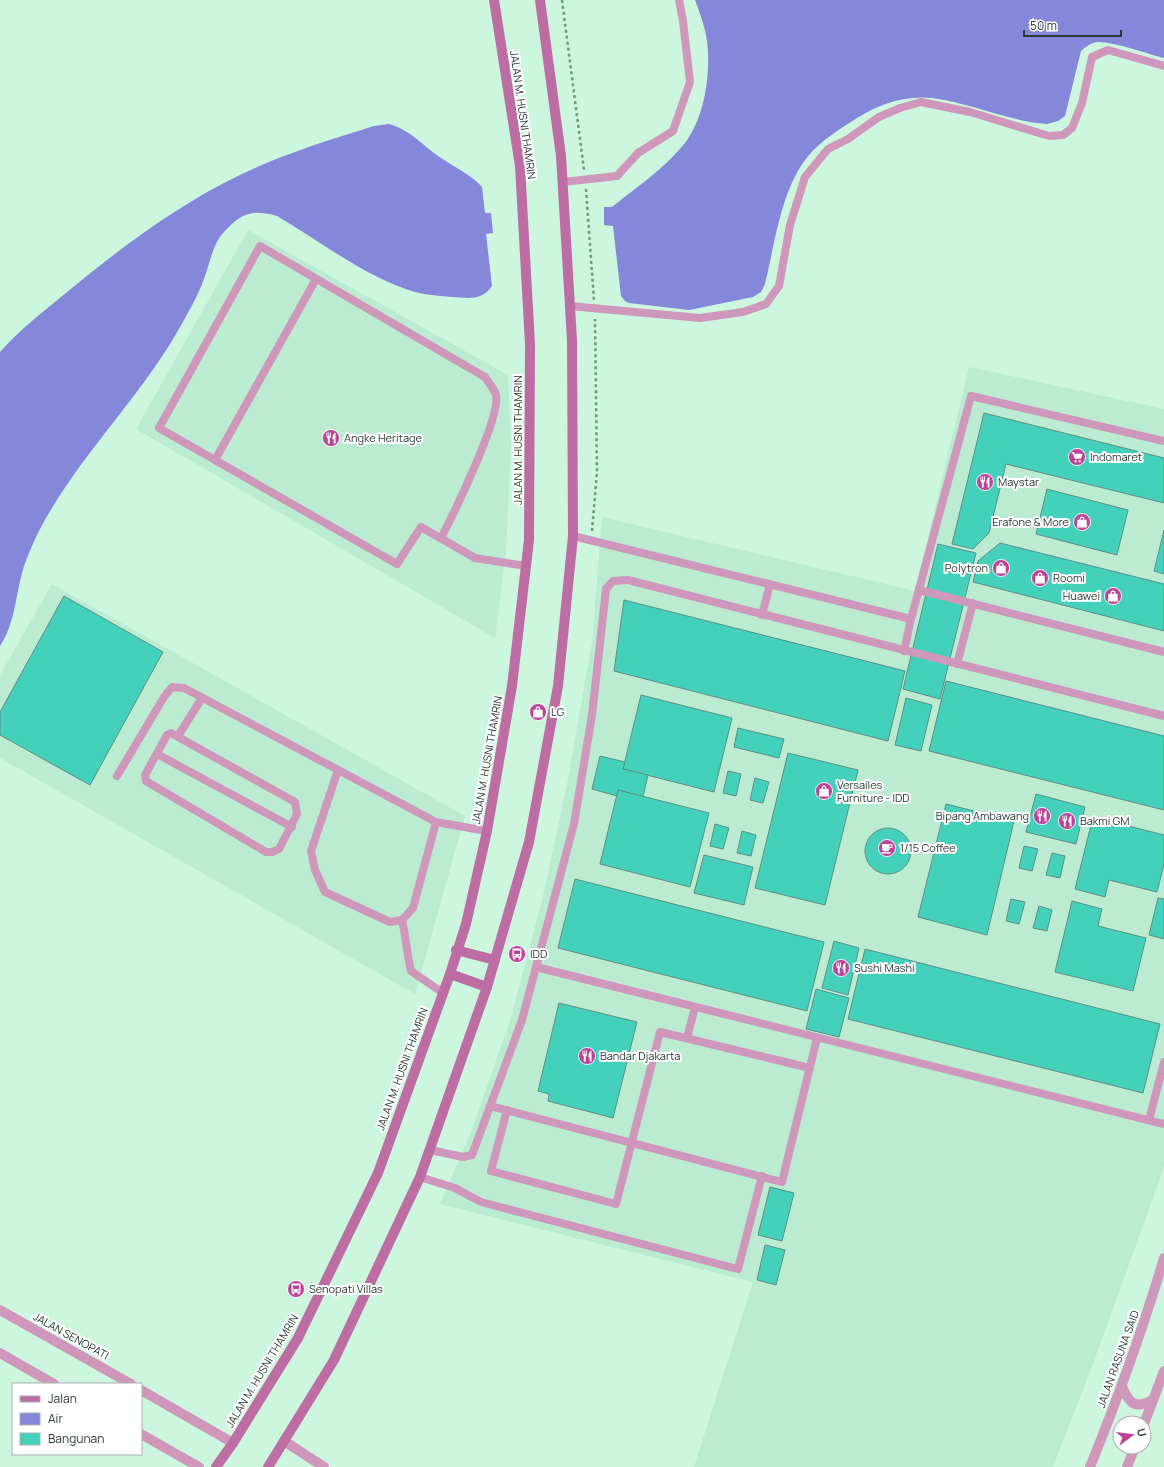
<svg xmlns="http://www.w3.org/2000/svg" width="1164" height="1467" font-family="Manrope,sans-serif">
  <style>
    .built { fill: #bbecd1 }
    .water { fill: #8487da }
    .building { fill: #44d1bb; stroke: #5e8e84 }
    .lines { fill: none; stroke-linecap: round; stroke-linejoin: round }
    .path { stroke: #779383; stroke-width: 2.5; stroke-dasharray: 3 3; stroke-linecap: butt }
    .lane { stroke: #cf97bb; stroke-width: 8 }
    .street { stroke: #cf97bb; stroke-width: 10 }
    .secondary { stroke: #be6da4; stroke-width: 10 }
    .labels { text-anchor: middle; stroke-width: 4; stroke-linejoin: round; paint-order: stroke }
    .street-label { font-size: 11px; fill: #293a31; stroke: #fff }
    .poi-label { font-size: 11px; fill: #293a31; stroke: #fff; text-anchor: start }
  </style>
  <rect width="100%" height="100%" fill="#ccf6de"/>
  <g class="built">
    <path d="M 248,230 L 508,375 L 511,446 L 506,551 L 495,638 L 136,429 Z"/>
    <path d="M 969,367 L 1164,409 L 1164,1165 L 1162,1173 L 1093,1364 L 1053,1467 L 694,1467 L 753,1282 L 440,1204 L 471,1132 L 511,1018 L 543,896 L 567,784 L 592,643 L 602,517 L 915,591 Z"/>
    <path d="M 52,584 L 465,816 L 415,994 L 0,758 L 0,675 Z"/>
  </g>
  <g class="water">
    <path d="M 695,0 L 1164,0 L 1164,58 C 1148,54 1112,41 1097,42 C 1091,43 1085,47 1081,51 L 1065,116 L 1058,121 L 1047,124 C 1008,121 971,103 932,98 C 905,95 879,104 857,118 C 840,129 822,140 809,155 C 781,188 775,243 765,284 L 761,292 L 753,297 L 689,310 L 629,303 L 625,301 L 621,296 L 613,226 L 604,225 L 604,207 L 612,207 C 637,187 665,168 685,143 C 705,117 711,72 707,41 C 705,27 700,13 695,0 Z"/>
    <path d="M 389,124 C 411,130 423,146 441,158 C 454,167 472,175 482,187 L 485,213 L 491,213 L 493,233 L 486,234 L 492,286 C 482,301 468,298 452,297 C 440,296 427,295 415,292 C 367,278 321,242 277,216 C 251,209 242,213 224,232 C 213,244 211,259 206,273 C 201,289 192,306 184,320 C 142,398 75,458 36,537 C 30,550 24,564 21,577 C 15,601 14,625 0,646 L 0,352 C 21,328 48,308 72,288 C 123,246 181,203 240,175 C 283,154 329,140 374,126 Z"/>
  </g>
  <g class="building">
    <path d="M 984,413 L 1164,458 L 1164,503 L 1006,464 L 989,533 L 973,549 L 952,544 Z"/>
    <path d="M 1047,489 L 1128,510 L 1117,555 L 1036,534 Z"/>
    <path d="M 1164,530 L 1164,574 L 1154,571 Z"/>
    <path d="M 1000,543 L 1164,584 L 1164,631 L 973,582 L 978,561 Z"/>
    <path d="M 938,544 L 976,553 L 940,699 L 903,689 Z"/>
    <path d="M 64,596 L 163,652 L 90,785 L 0,735 L 0,712 Z"/>
    <path d="M 624,600 L 905,671 L 888,741 L 614,671 Z"/>
    <path d="M 946,681 L 1164,736 L 1164,810 L 929,751 Z"/>
    <path d="M 641,695 L 732,718 L 714,792 L 623,769 Z"/>
    <path d="M 906,698 L 932,705 L 921,751 L 895,745 Z"/>
    <path d="M 738,728 L 784,739 L 779,758 L 734,747 Z"/>
    <path d="M 788,753 L 858,770 L 825,905 L 755,888 Z"/>
    <path d="M 600,756 L 625,762 L 623,769 L 648,775 L 643,797 L 618,790 L 617,796 L 592,789 Z"/>
    <path d="M 728,771 L 741,774 L 736,796 L 723,793 Z"/>
    <path d="M 755,778 L 769,782 L 763,803 L 750,800 Z"/>
    <path d="M 618,790 L 709,813 L 690,887 L 600,864 Z"/>
    <path d="M 1036,794 L 1085,807 L 1076,844 L 1026,832 Z"/>
    <path d="M 946,804 L 1014,821 L 987,935 L 918,917 Z"/>
    <path d="M 1093,817 L 1164,835 L 1164,864 L 1157,892 L 1109,880 L 1105,897 L 1075,889 Z"/>
    <path d="M 715,824 L 729,828 L 723,849 L 710,846 Z"/>
    <circle cx="888" cy="851" r="23"/>
    <path d="M 742,831 L 756,835 L 751,856 L 737,853 Z"/>
    <path d="M 1024,846 L 1038,849 L 1032,871 L 1019,868 Z"/>
    <path d="M 1052,853 L 1065,856 L 1060,878 L 1046,875 Z"/>
    <path d="M 704,855 L 753,867 L 744,905 L 694,893 Z"/>
    <path d="M 575,879 L 824,942 L 807,1011 L 558,948 Z"/>
    <path d="M 1158,898 L 1164,899 L 1164,939 L 1149,935 Z"/>
    <path d="M 1011,899 L 1025,902 L 1019,924 L 1006,921 Z"/>
    <path d="M 1072,901 L 1102,909 L 1098,926 L 1146,938 L 1133,991 L 1055,972 Z"/>
    <path d="M 1039,906 L 1052,910 L 1047,931 L 1033,928 Z"/>
    <path d="M 834,941 L 859,948 L 848,995 L 822,988 Z"/>
    <path d="M 865,949 L 1160,1024 L 1143,1093 L 848,1019 Z"/>
    <path d="M 816,989 L 849,998 L 839,1037 L 806,1029 Z"/>
    <path d="M 559,1003 L 637,1022 L 613,1118 L 548,1101 L 549,1094 L 538,1091 Z"/>
    <path d="M 770,1187 L 794,1193 L 782,1241 L 758,1235 Z"/>
    <path d="M 765,1245 L 785,1250 L 776,1285 L 757,1280 Z"/>
  </g>
  <g class="lines">
    <g class="path">
      <path d="M 562,0 L 584,170"/>
      <path d="M 586,189 L 594,300"/>
      <path d="M 592,531 L 597,472 L 595,319"/>
    </g>
    <g class="lane">
      <path d="M 563,182 L 617,176 L 638,153 L 673,131 L 690,82 L 683,21 L 679,0"/>
      <path d="M 570,306 L 700,318 L 743,312 L 766,304 L 779,286 L 790,225 L 805,177 L 828,149 L 848,139 L 879,117 L 900,108 L 921,102 L 970,112 L 1049,136 L 1063,135 L 1072,128 L 1082,103 L 1092,57 L 1108,50 L 1164,66"/>
      <path d="M 215,460 L 316,279"/>
      <path d="M 573,536 L 911,619 L 904,651"/>
      <path d="M 441,538 C 453,515 501,417 496,395 C 495,390 488,382 485,377 L 260,246 L 159,428 L 397,564 L 421,527 L 475,558 L 526,566"/>
      <path d="M 919,590 L 1164,652"/>
      <path d="M 762,615 L 770,584"/>
      <path d="M 911,619 L 971,396 L 1164,441"/>
      <path d="M 957,664 L 973,603"/>
      <path d="M 171,733 L 295,802 L 297,814 L 279,849 L 272,852 L 266,852 L 146,781 L 145,775 L 167,735 Z"/>
      <path d="M 178,736 L 202,698"/>
      <path d="M 157,754 L 292,827"/>
      <path d="M 117,776 L 164,697 L 172,687 L 184,688 L 436,822 L 413,908 L 402,920 L 390,922 L 325,892 L 315,870 L 311,851 L 338,770"/>
      <path d="M 436,822 L 487,831"/>
      <path d="M 402,920 C 406,938 407,954 411,971 L 443,993"/>
      <path d="M 536,967 L 1164,1124"/>
      <path d="M 687,1038 L 695,1007"/>
      <path d="M 490,1106 L 782,1182 L 817,1038"/>
      <path d="M 507,1110 L 491,1171 L 616,1204 L 660,1032 L 810,1068"/>
      <path d="M 1149,1120 L 1164,1062"/>
      <path d="M 430,1150 L 463,1157 L 472,1155 L 522,1020 L 574,824 L 592,715 L 606,589 L 613,581 L 628,580 L 1164,716"/>
      <path d="M 420,1177 L 455,1188 L 481,1202 L 738,1269 L 762,1176"/>
    </g>
    <g class="street">
      <path d="M 0,1310 L 131,1384"/>
      <path d="M 0,1353 L 54,1384"/>
      <path d="M 1122,1387 C 1130,1405 1136,1409 1153,1400"/>
      <path d="M 141,1390 L 233,1443"/>
      <path d="M 1144,1424 L 1164,1371"/>
      <path d="M 141,1434 L 199,1467"/>
      <path d="M 284,1441 L 324,1467"/>
      <path d="M 1090,1467 C 1118,1398 1143,1329 1164,1258"/>
      <path d="M 1127,1467 L 1135,1447"/>
    </g>
    <g class="secondary">
      <path d="M 456,950 L 495,960"/>
      <path d="M 450,974 L 487,987"/>
      <path d="M 216,1467 L 233,1443 L 298,1338 L 378,1173 L 450,974 L 466,924 L 487,831 L 512,686 L 529,540 L 530,344 L 520,166 L 494,0"/>
      <path d="M 268,1467 L 334,1360 L 420,1177 L 487,987 L 529,842 L 558,686 L 573,536 L 572,340 L 561,156 L 540,0"/>
    </g>
  </g>
  <defs>
    <g id="restaurant-disc" transform="scale(0.9)"><circle r="9.5" fill="#bc449a" stroke="#fff"/><path d="M-5-6h1v4h1v-4h1v4h1v-4h1v5L-1.5 .5V6h-2V.5L-5-1ZM5-6V6H3V1.5H1.5Q1.5-4 5-6Z" fill="#fff"/></g>
    <g id="supermarket-disc" transform="scale(0.9)"><circle r="9.5" fill="#bc449a" stroke="#fff"/><path d="M-6-5.5h2.5l.6 2H6L4.5 2H-2.5L-4.4-4H-6ZM-1.5 3.2a1.3 1.3 0 1 0 .1 0ZM3 3.2a1.3 1.3 0 1 0 .1 0Z" fill="#fff"/></g>
    <g id="shop-disc" transform="scale(0.9)"><circle r="9.5" fill="#bc449a" stroke="#fff"/><path d="M-5-2.5h2.3a2.7 3.5 0 0 1 5.4 0H5L5.5 6h-11ZM-1.5-2.5h3a1.5 2.3 0 0 0-3 0Z" fill="#fff"/></g>
    <g id="cafe-disc" transform="scale(0.9)"><circle r="9.5" fill="#bc449a" stroke="#fff"/><path d="M-5.5-4.5H6V0H3Q3 3.5 0 3.5H-2.5Q-5.5 3.5-5.5 0ZM3-3.2v2h1.7v-2ZM-6 4.5H4V6H-6Z" fill="#fff"/></g>
    <g id="bus-disc" transform="scale(0.9)"><circle r="9.5" fill="#bc449a" stroke="#fff"/><path d="M-5-6H5V4H4V6H2V4H-2V6H-4V4H-5ZM-3.5-4V0h7V-4ZM-3.5 1.2v1.5H-2V1.2ZM2 1.2v1.5H3.5V1.2Z" fill="#fff"/></g>
  </defs>
  <g fill-rule="evenodd">
    <use href="#restaurant-disc" x="331" y="438"/>
    <use href="#supermarket-disc" x="1077" y="457"/>
    <use href="#restaurant-disc" x="985" y="482"/>
    <use href="#shop-disc" x="1082" y="522"/>
    <use href="#shop-disc" x="1001" y="568"/>
    <use href="#shop-disc" x="1040" y="578"/>
    <use href="#shop-disc" x="1113" y="596"/>
    <use href="#shop-disc" x="538" y="712"/>
    <use href="#shop-disc" x="824" y="791"/>
    <use href="#restaurant-disc" x="1042" y="816"/>
    <use href="#restaurant-disc" x="1067" y="821"/>
    <use href="#cafe-disc" x="887" y="848"/>
    <use href="#bus-disc" x="517" y="954"/>
    <use href="#restaurant-disc" x="841" y="968"/>
    <use href="#restaurant-disc" x="587" y="1056"/>
    <use href="#bus-disc" x="296" y="1289"/>
  </g>
  <g class="labels">
    <g class="street-label">
      <text transform="translate(523 115) rotate(82)" y="4">JALAN M. HUSNI THAMRIN</text>
      <text transform="translate(518 440) rotate(-90)" y="4">JALAN M. HUSNI THAMRIN</text>
      <text transform="translate(487 760) rotate(-80)" y="4">JALAN M. HUSNI THAMRIN</text>
      <text transform="translate(402 1069) rotate(-70)" y="4">JALAN M. HUSNI THAMRIN</text>
      <text transform="translate(71 1336) rotate(29)" y="4">JALAN SENOPATI</text>
      <text transform="translate(1118 1359) rotate(-70)" y="4">JALAN RASUNA SAID</text>
      <text transform="translate(262 1371) rotate(-59)" y="4">JALAN M. HUSNI THAMRIN</text>
    </g>
    <g class="poi-label">
      <text x="344" y="442">Angke Heritage</text>
      <text x="1090" y="461">Indomaret</text>
      <text x="998" y="486">Maystar</text>
      <text x="1069" y="526" text-anchor="end">Erafone &amp; More</text>
      <text x="988" y="572" text-anchor="end">Polytron</text>
      <text x="1053" y="582">Roomi</text>
      <text x="1100" y="600" text-anchor="end">Huawei</text>
      <text x="551" y="716">LG</text>
      <text x="837" y="789">Versailes<tspan x="837" dy="13">Furniture - IDD</tspan></text>
      <text x="1029" y="820" text-anchor="end">Bipang Ambawang</text>
      <text x="1080" y="825">Bakmi GM</text>
      <text x="900" y="852">1/15 Coffee</text>
      <text x="530" y="958">IDD</text>
      <text x="854" y="972">Sushi Mashi</text>
      <text x="600" y="1060">Bandar Djakarta</text>
      <text x="309" y="1293">Senopati Villas</text>
    </g>
  </g>
  <rect x="12" y="1383" width="130" height="72" fill="#ffffff" stroke="#a9b0ad"/>
  <rect x="20" y="1396" width="20" height="6" fill="#be6da4" stroke="#a9b0ad"/>
  <text x="48" y="1403" font-size="12" fill="#293a31">Jalan</text>
  <rect x="20" y="1413" width="20" height="12" fill="#8487da" stroke="#a9b0ad"/>
  <text x="48" y="1423" font-size="12" fill="#293a31">Air</text>
  <rect x="20" y="1433" width="20" height="12" fill="#44d1bb" stroke="#a9b0ad"/>
  <text x="48" y="1443" font-size="12" fill="#293a31">Bangunan</text>
  <g transform="translate(1132 1435) rotate(75)"><circle r="19" fill="#ffffff" stroke="#a9b0ad"/>
  <path d="M0-3L7 15L0 10L-7 15Z" fill="#bc449a"/>
  <text y="-6" font-size="11" font-weight="bold" text-anchor="middle" fill="#293a31">U</text>
  </g>
  <path d="M1024 30v6h97v-6" fill="none" stroke="#293a31" stroke-width="2"/>
  <text x="1030" y="30" font-size="12" fill="#293a31" stroke="#ffffff" stroke-width="3" paint-order="stroke">50 m</text>
</svg>
